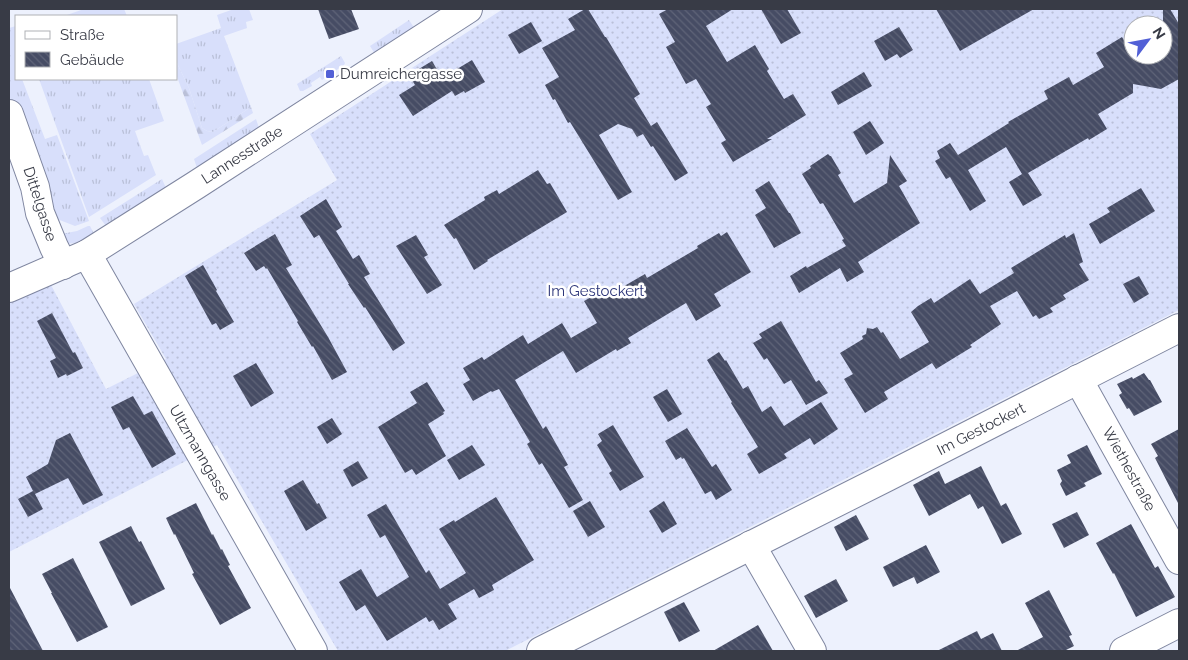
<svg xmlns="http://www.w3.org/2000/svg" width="1188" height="660" font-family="Raleway,sans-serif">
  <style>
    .grass { fill: url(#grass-tufts) }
    .forest { fill: url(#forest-firs) }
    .garden { fill: url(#garden-dots); fill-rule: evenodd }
    .building { fill: url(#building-back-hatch) }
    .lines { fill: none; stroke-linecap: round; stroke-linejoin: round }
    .minor-casing { stroke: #7f86a0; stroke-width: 30 }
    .minor { stroke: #fff; stroke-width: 28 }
    .poi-dot { fill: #5260d6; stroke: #fff; stroke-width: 2 }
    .labels { text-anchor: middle; stroke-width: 5; stroke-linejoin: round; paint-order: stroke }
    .poi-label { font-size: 15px; fill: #383b46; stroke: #fff; text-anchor: start }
    .street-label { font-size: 15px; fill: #383b46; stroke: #fff }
    .park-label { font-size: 15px; fill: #2c3579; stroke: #fff }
  </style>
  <defs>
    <pattern id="grass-tufts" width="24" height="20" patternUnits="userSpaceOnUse" patternTransform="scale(1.25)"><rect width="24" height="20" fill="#d8dffb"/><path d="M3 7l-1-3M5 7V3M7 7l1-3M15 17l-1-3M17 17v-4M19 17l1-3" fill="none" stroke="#bac0d8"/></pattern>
    <pattern id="forest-firs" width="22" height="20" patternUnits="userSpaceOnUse" patternTransform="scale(1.25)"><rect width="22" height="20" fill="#d8dffb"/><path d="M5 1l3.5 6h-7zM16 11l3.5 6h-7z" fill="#bac0d8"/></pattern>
    <pattern id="garden-dots" width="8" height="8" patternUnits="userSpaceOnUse" patternTransform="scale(1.25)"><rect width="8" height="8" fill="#d8dffb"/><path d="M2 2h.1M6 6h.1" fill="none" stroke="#bac0d8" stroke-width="1.8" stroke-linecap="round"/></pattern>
    <pattern id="building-back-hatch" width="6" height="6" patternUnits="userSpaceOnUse" patternTransform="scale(1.25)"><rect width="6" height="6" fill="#464c64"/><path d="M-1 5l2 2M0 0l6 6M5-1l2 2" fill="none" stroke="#5f6478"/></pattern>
  </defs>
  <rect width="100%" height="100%" fill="#edf1fd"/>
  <g class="grass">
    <path d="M 84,9 L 124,9 L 127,16 L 64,16 Z"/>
    <path d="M 234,9 L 249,9 L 253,20 L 246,22 L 247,28 L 224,36 L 251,107 L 213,132 L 207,131 L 202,128 L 189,88 L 176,61 L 176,44 L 221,28 L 217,15 Z"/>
    <path d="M 409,20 L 415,29 L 375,54 L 370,46 Z"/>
    <path d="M 16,26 L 16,79 L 22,79 L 45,139 L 57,135 L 89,221 L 75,226 L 52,217 L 9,95 L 9,28 Z"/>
    <path d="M 341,56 L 345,63 L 344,65 L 322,80 L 320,77 L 311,83 L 312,86 L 303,91 L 300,91 L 297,84 Z"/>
    <path d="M 39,79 L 149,79 L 164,121 L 135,131 L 144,156 L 148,155 L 156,175 L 89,217 Z"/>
    <path d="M 256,119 L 259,128 L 197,168 L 194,159 Z"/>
    <path d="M 162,179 L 166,188 L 106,226 L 100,218 Z"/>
    <path d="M 88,226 L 90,226 L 94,234 L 75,243 L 65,244 L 56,235 L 77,231 Z"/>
  </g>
  <path class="forest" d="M 176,61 L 189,88 L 202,128 L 207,131 L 213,132 L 251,107 L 253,113 L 202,145 L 176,74 Z"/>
  <path class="garden" d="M 503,9 L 1179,9 L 1179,310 L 505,651 L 338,651 L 217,445 L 9,552 L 9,301 L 50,283 L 106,389 L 166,359 L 134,304 L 337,180 L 310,134 ZM 1133,25 L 1163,25 L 1163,55 L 1133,55 Z"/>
  <g class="building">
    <path d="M 318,9 L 351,9 L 359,29 L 329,39 Z"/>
    <path d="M 585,9 L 588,9 L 605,37 L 606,37 L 640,94 L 634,98 L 651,126 L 657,122 L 688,173 L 675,181 L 653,146 L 651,147 L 643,134 L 637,137 L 632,129 L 618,124 L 599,135 L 632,192 L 618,200 L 570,122 L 568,123 L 555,99 L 553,100 L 545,85 L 559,77 L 542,48 L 575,30 L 568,19 Z"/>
    <path d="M 668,9 L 733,9 L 706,26 L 727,62 L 755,45 L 769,69 L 767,71 L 784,99 L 793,94 L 806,115 L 767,139 L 772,139 L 733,162 L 721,143 L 726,140 L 706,107 L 711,104 L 696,79 L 686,84 L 666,47 L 675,42 L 659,14 Z"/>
    <path d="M 761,9 L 787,9 L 801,33 L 781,44 Z"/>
    <path d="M 936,9 L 1034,9 L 960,51 Z"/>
    <path d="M 1163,9 L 1170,9 L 1179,24 L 1179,79 L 1161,89 L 1133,84 L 1133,93 L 1098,114 L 1107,129 L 1089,140 L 1088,138 L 1028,173 L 1042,195 L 1023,206 L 1009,182 L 1022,174 L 1006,147 L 968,170 L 986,201 L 970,211 L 950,177 L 946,179 L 935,161 L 940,158 L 937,151 L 950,143 L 958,155 L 1009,123 L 1008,122 L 1048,99 L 1044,91 L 1069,77 L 1073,85 L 1104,67 L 1096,53 L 1122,37 L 1133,55 L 1163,55 Z"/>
    <path d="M 531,22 L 542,41 L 519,54 L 508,35 Z"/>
    <path d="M 899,27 L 913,50 L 900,58 L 897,54 L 885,61 L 874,41 Z"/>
    <path d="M 472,60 L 485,82 L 465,93 L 464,91 L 455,96 L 452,91 L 413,116 L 399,95 L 415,85 L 409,75 L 432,61 L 442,78 Z"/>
    <path d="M 864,72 L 872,86 L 838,105 L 831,92 Z"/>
    <path d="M 870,121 L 884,143 L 866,155 L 853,132 Z"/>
    <path d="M 828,154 L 830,156 L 831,156 L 841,173 L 838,175 L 854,203 L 887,183 L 890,155 L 907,181 L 899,186 L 920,223 L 858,262 L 864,272 L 847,282 L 840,268 L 799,293 L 790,276 L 806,266 L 807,268 L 846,246 L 842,240 L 844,239 L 823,203 L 820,204 L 802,174 L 811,168 L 810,166 Z"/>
    <path d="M 538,170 L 547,184 L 550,183 L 567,212 L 487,260 L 488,261 L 474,270 L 456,238 L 454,239 L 444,225 L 485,200 L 484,197 L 497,190 L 499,194 Z"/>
    <path d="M 769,181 L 789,213 L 790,213 L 801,233 L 774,248 L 755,215 L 766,208 L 755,190 Z"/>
    <path d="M 1141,188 L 1155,211 L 1100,244 L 1089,224 L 1110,212 L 1107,208 Z"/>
    <path d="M 326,199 L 342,227 L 336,231 L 353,259 L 359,255 L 370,274 L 364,277 L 405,343 L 393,351 L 365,307 L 364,308 L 348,284 L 349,284 L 319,235 L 314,238 L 300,216 Z"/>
    <path d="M 727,232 L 751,272 L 714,294 L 721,306 L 696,321 L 686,303 L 628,338 L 631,343 L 617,351 L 616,349 L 576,373 L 563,351 L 515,380 L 543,429 L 546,426 L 568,465 L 564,467 L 583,500 L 569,508 L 542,463 L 539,465 L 527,444 L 530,442 L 499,389 L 492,392 L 491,391 L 473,401 L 463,384 L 470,380 L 463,368 L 482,357 L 484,360 L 523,335 L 528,344 L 562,323 L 571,338 L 597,323 L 584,301 L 604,290 L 607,296 L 645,274 L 647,278 L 698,248 L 697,246 L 719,233 L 721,236 Z"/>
    <path d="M 1074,233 L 1083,262 L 1079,264 L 1089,280 L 1063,295 L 1066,299 L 1050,308 L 1053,312 L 1039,319 L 1036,315 L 1033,317 L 1017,291 L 990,306 L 1001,324 L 970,345 L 972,347 L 936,369 L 932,363 L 884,392 L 888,399 L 865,413 L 844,379 L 853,374 L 840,353 L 863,339 L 862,336 L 866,334 L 867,328 L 873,329 L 877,327 L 881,333 L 883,332 L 900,359 L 929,342 L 911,312 L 918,306 L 931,298 L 934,303 L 970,279 L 980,294 L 1014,273 L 1011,268 L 1065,235 L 1066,238 Z"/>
    <path d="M 275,234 L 292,265 L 286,268 L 328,337 L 347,372 L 332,380 L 313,346 L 312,347 L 297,322 L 298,321 L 267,268 L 266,269 L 264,266 L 256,271 L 244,253 Z"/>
    <path d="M 416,235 L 428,255 L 424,257 L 442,285 L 427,294 L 396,246 Z"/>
    <path d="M 203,265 L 217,290 L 216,291 L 234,322 L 220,330 L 216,323 L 212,325 L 185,276 Z"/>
    <path d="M 1139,276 L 1149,294 L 1134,303 L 1123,284 Z"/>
    <path d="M 52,313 L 73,353 L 75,352 L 83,368 L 67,376 L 66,374 L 58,378 L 50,361 L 56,358 L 37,321 Z"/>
    <path d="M 781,321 L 816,382 L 819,380 L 828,393 L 806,405 L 791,380 L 784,384 L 767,358 L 764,360 L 753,343 L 762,338 L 759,334 Z"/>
    <path d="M 719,352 L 725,361 L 726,360 L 743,389 L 748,386 L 762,412 L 771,406 L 784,426 L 821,402 L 838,429 L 814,445 L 810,438 L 784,454 L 787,458 L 759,474 L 747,454 L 758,447 L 731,403 L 732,402 L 707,360 Z"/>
    <path d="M 256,363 L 274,393 L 251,407 L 233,376 Z"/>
    <path d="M 1144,373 L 1149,380 L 1150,380 L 1162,402 L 1134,416 L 1129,408 L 1127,409 L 1119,395 L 1122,393 L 1117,384 L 1132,377 L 1133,379 Z"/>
    <path d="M 427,382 L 445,411 L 443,412 L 444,414 L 428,424 L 446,456 L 416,475 L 412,469 L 405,473 L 378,427 L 417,403 L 410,392 Z"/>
    <path d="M 667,389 L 682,414 L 668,422 L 653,397 Z"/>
    <path d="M 133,396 L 144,415 L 152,411 L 176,454 L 152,468 L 129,427 L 123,430 L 111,407 Z"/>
    <path d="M 332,418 L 342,434 L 327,444 L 317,427 Z"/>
    <path d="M 613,425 L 644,477 L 620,491 L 609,473 L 612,471 L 597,445 L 602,441 L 598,434 Z"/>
    <path d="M 687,428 L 712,467 L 716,464 L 732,490 L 716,500 L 711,491 L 705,494 L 684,458 L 682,459 L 681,457 L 676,460 L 665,441 Z"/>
    <path d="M 1179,429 L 1179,505 L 1155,458 L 1158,456 L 1151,444 Z"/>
    <path d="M 70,433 L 103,495 L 83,505 L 68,478 L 35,494 L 43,509 L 28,517 L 18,499 L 33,491 L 26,477 L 48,464 L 56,440 Z"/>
    <path d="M 472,445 L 485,465 L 459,480 L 447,460 Z"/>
    <path d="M 1087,445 L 1102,474 L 1084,483 L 1086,486 L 1066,496 L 1060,484 L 1062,481 L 1057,470 L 1071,463 L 1067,455 Z"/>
    <path d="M 358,461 L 368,478 L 352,487 L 343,470 Z"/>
    <path d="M 981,466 L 1001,506 L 1006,503 L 1022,534 L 1002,544 L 983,506 L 978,509 L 970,494 L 929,516 L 913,485 L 939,471 L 945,484 Z"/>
    <path d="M 303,480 L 317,504 L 319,503 L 327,518 L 306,531 L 284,491 Z"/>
    <path d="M 496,497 L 534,560 L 492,585 L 494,590 L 479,598 L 474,589 L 448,604 L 457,619 L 439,630 L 433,620 L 429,622 L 426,617 L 387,641 L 365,605 L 356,611 L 339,582 L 361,569 L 377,597 L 409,577 L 385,535 L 380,538 L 367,515 L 386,504 L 426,573 L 429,570 L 440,589 L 466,573 L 439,529 L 454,520 L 455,522 Z"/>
    <path d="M 590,501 L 605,527 L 588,537 L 573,511 Z"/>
    <path d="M 664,501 L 677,524 L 662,533 L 649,511 Z"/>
    <path d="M 196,503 L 212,535 L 213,534 L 221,550 L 222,549 L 230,565 L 228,566 L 251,608 L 220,625 L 192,574 L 194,573 L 175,534 L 174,535 L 166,518 Z"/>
    <path d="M 1077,512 L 1089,535 L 1064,548 L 1052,524 Z"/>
    <path d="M 856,515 L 869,539 L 846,551 L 834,527 Z"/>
    <path d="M 1131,524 L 1155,568 L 1158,566 L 1175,597 L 1136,617 L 1114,573 L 1113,574 L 1096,543 Z"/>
    <path d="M 131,526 L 139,542 L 141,541 L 165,589 L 131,606 L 99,542 Z"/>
    <path d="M 926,545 L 940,572 L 917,584 L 914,577 L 893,587 L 883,567 Z"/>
    <path d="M 73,558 L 108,627 L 77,642 L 51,593 L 52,593 L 42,574 Z"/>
    <path d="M 836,579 L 848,601 L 816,618 L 804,596 Z"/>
    <path d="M 9,586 L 43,651 L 9,651 Z"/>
    <path d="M 1049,590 L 1072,635 L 1069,636 L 1074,646 L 1064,651 L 1016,651 L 1043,637 L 1025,603 Z"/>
    <path d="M 684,602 L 700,631 L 679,642 L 664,612 Z"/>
    <path d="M 758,625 L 773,651 L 713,651 Z"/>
    <path d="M 977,631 L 981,639 L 993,633 L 1002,651 L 937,651 Z"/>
  </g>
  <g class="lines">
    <g class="minor-casing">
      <g id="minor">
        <path d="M 9,114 L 35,187 L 40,213 L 54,247 L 63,265"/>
        <path d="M 87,254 L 313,651"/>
        <path d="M 9,288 L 87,254 L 196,185 L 468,9"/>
        <path d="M 1078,379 L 1179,560"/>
        <path d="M 751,545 L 812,651"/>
        <path d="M 541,651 L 887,477 L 1179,328"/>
        <path d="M 1124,651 L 1179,623"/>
      </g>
    </g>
    <use href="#minor" class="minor"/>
  </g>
  <rect class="poi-dot" x="325" y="69" width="10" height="10" rx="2.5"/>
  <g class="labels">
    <g class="poi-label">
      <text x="340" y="79">Dumreichergasse</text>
    </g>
    <g class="street-label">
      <text transform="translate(242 155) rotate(-33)" y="5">Lannesstraße</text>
      <text transform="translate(40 204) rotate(72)" y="5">Dittelgasse</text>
      <text transform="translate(981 429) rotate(-27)" y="5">Im Gestockert</text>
      <text transform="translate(200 453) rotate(60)" y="5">Ultzmanngasse</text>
      <text transform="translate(1129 469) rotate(61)" y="5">Wiethestraße</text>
    </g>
    <g class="park-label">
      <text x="596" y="296">Im Gestockert</text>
    </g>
  </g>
  <rect width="1188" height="660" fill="none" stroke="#383b46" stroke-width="20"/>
  <rect x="15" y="15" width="162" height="65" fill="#ffffff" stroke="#afb1b5"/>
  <rect x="25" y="31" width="25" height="8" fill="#ffffff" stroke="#afb1b5"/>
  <text x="60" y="40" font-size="15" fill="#383b46">Straße</text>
  <rect x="25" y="52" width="25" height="15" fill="url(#building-back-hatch)" stroke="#afb1b5"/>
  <text x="60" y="65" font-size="15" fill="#383b46">Gebäude</text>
  <g transform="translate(1148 40) rotate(58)"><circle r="24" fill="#ffffff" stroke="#afb1b5"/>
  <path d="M0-4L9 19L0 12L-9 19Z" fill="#5260d6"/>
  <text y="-8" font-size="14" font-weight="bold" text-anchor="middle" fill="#383b46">N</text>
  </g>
</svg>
